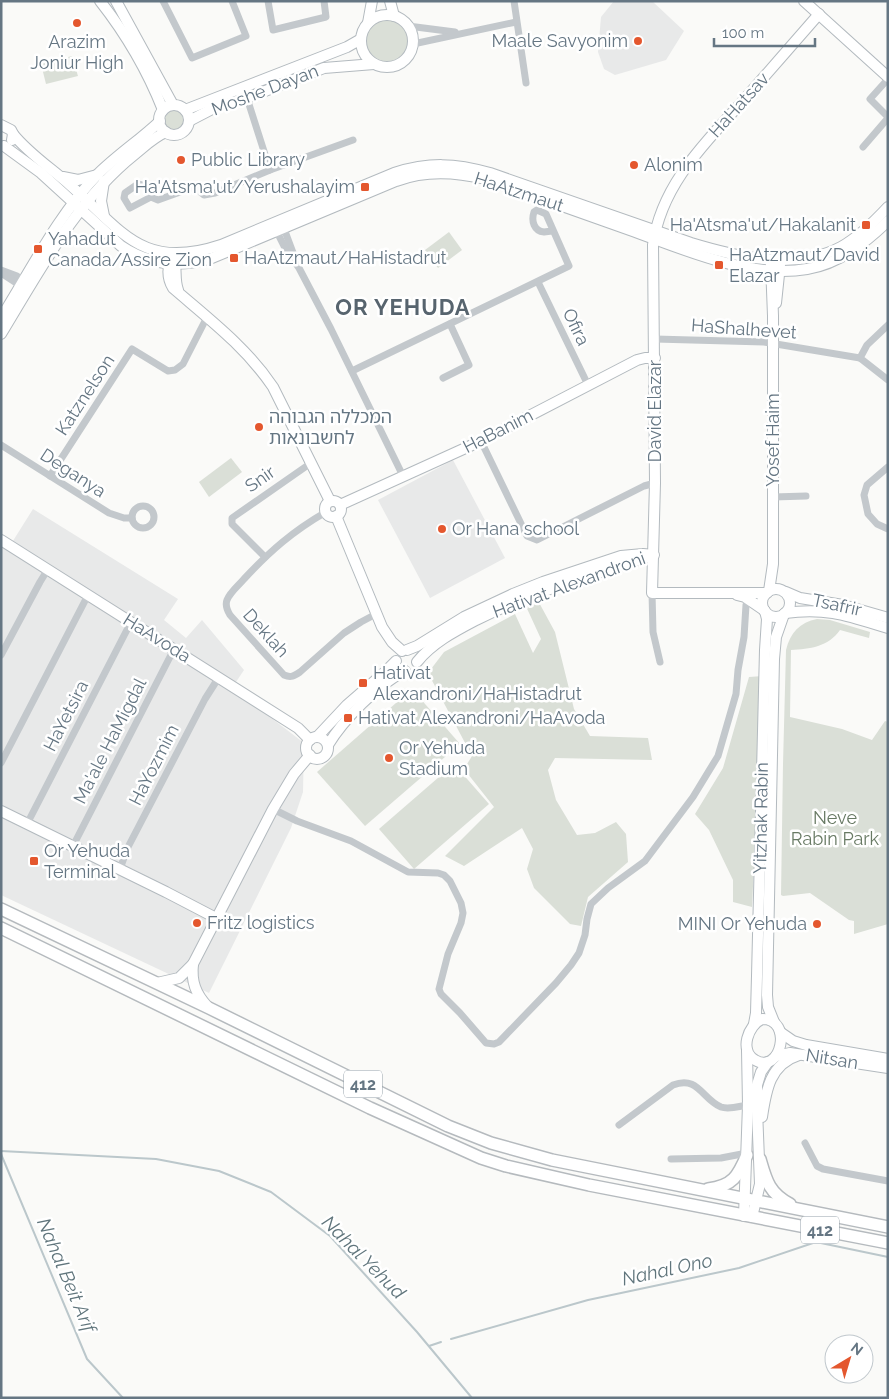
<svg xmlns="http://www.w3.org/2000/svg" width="889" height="1399" font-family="Raleway,'Noto Sans Hebrew',sans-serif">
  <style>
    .built { fill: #e8e9e9 }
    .green { fill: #dadfd7 }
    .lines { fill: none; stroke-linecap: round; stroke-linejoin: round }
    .stream { stroke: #bbc7cb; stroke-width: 2 }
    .secondary-casing { stroke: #b3babf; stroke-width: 12 }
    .primary-casing { stroke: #b5babe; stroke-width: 14 }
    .street { stroke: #c3c8cc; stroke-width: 7 }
    .secondary { stroke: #fff; stroke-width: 10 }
    .primary { stroke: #fff; stroke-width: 11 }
    .poi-dot { fill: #e4572e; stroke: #fff; stroke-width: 2 }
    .labels { text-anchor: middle; stroke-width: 5; stroke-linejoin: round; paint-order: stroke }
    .shield { fill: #fff; stroke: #939fa8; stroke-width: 1 }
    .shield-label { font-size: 16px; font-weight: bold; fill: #657683 }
    .poi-label { font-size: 18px; fill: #657683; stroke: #fff; text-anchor: start }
    .street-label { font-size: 18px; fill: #657683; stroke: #fff }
    .park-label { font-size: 18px; fill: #687a64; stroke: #fff }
    .water-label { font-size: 19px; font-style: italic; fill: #60757c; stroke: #fff }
    .district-label { font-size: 22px; font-weight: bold; letter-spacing: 1px; fill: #57646e; stroke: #fff }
  </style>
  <rect width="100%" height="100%" fill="#fafaf8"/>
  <g class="built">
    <path d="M 614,1 L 652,1 L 684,31 L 666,60 L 615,75 L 604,69 L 598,52 L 601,17 Z"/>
    <path d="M 453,460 L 505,558 L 430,598 L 378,500 Z"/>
    <path d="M 33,509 L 178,599 L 164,620 L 186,638 L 202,620 L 244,670 L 232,688 L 304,743 L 303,792 L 291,828 L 209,993 L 1,895 L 1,539 L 11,544 Z"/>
  </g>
  <g class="green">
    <circle cx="387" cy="41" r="25"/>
    <path d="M 72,56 L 78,76 L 46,84 L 41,64 Z"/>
    <circle cx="174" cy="120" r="13"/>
    <path d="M 449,232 L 462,250 L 438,268 L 425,250 Z"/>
    <path d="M 231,458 L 242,472 L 209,497 L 199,482 Z"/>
    <path d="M 536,597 L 555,632 L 574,709 L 590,736 L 648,738 L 652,760 L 555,758 L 548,770 L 556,800 L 577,835 L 595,833 L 616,822 L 626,834 L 628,862 L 588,897 L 581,926 L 570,924 L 534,888 L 527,869 L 533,849 L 522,828 L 464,866 L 445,856 L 494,807 L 464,769 L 472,756 L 428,673 L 444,652 L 515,614 L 533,653 L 541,639 L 524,602 Z"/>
    <path d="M 817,619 L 830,620 L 870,632 L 869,638 L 840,630 C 828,647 810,649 791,650 L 790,717 L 842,729 L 872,740 L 885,721 L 888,722 L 888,924 L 854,934 L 854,921 L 849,920 L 810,893 L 783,896 L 781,895 L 783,764 L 786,650 C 790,633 800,622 817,619 Z"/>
    <path d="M 763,676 L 752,907 L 733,902 L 733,880 L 709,830 L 695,814 L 723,768 L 749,677 Z"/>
    <path d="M 412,689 L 460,744 L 365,826 L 317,772 Z"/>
    <path d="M 454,764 L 489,804 L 414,869 L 379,829 Z"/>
  </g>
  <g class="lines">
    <g class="stream">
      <path d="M 1,1151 L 156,1159 L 219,1171 L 271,1192 L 330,1236 L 417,1332 L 472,1398"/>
      <path d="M 1,1154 L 87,1359 L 123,1398"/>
      <path d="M 451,1339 L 588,1300 L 739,1268 L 816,1242 L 888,1257"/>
      <path d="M 429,1346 L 441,1342"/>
    </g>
    <g class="secondary-casing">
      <g id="secondary">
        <path d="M 100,1 C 126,34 148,72 163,110"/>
        <path d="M 116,1 L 173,105"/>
        <path d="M 390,1 L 394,16"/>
        <path d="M 804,1 L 888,77"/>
        <circle cx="387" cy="41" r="26"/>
        <path d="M 368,23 L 372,1"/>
        <circle cx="174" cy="120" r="15"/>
        <path d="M 185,110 L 347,47 L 361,39"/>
        <path d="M 189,121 L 216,107 L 247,98 L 324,68 L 374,64"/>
        <path d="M 1,125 L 11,130 L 13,134 L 12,140"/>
        <path d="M 13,134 C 29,154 51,168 70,185 C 123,232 143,271 221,245 L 394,173 C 429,162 455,163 490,173 L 691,243 C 737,257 796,271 841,247 C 859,237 874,222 888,207"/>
        <path d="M 4,146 L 41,173 L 121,246 C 149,265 180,268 212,258 L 396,181 C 426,170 455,172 486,179 C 534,196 582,213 630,230 C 683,249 749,279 807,269 C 839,264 865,243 888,221"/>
        <path d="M 63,177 L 78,180 L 97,175"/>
        <path d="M 104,181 L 101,201 L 104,216"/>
        <path d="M 171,258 C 167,269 167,278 173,288 C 209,319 246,347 273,387 L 330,501"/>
        <path d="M 174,258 C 177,269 174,279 178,290"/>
        <path d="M 776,303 L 780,265"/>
        <path d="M 1,318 C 31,270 58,215 98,174 C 117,155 140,140 160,121"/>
        <path d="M 1,334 C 40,270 76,201 135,154 C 145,146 154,137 166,132"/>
        <circle cx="333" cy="509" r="8"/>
        <path d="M 340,505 L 481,441 L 637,360 L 645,358 L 655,358"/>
        <path d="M 336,516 L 382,627 L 392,642 L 402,651"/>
        <path d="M 1,540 L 298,728 L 310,740"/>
        <circle cx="776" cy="603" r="14"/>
        <path d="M 769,591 L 773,564 L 773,316 L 771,264"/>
        <path d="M 786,592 L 800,598 L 843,605 L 888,618"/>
        <path d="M 767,593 L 652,593 L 655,483 L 653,245 C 661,185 705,143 743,101 C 768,72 794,43 819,14"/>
        <path d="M 737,595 L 745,597 L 764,610"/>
        <path d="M 785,613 C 826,607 849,616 888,628"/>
        <path d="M 407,650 L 417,646 L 464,617 L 513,594 L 543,582 L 621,556 L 643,554 L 654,555"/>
        <path d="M 417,662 C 432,643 455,631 476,620 C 531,593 590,575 648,557"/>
        <path d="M 317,737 L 347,705 L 385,672 L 396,661"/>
        <circle cx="317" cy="748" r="11"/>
        <path d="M 328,745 C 343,720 378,684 405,671"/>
        <path d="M 1,811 L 166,892 L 216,918"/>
        <path d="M 193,964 C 191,982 196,994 207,1006"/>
        <path d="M 157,983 L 179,978 L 193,964 L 273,809 L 294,774 L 310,755"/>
        <path d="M 762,1019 C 794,1018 781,1076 755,1060 C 739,1051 748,1025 762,1019 Z"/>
        <path d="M 774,1022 L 768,1007 L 767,995 L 774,659 L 776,637 L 784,614"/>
        <path d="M 754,1024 L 756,1013 L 757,976 L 765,650 L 767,619 L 765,611"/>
        <path d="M 780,1032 L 793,1041 L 806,1045 L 888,1059"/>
        <path d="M 776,1056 L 790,1053 L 888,1068"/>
        <path d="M 762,1117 C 766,1090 770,1064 799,1055"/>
        <path d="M 744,1216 L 748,1105 L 747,1050"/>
        <path d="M 752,1217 L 760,1184 L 757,1110 L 757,1085 L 761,1072 L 768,1062"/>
      </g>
    </g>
    <g class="primary-casing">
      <g id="primary">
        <path d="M 1,909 L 209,1008 L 448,1126 L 491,1143 L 552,1160 L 587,1167 L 888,1227"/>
        <path d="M 1,928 L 370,1108 L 481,1158 L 506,1166 L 589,1185 L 888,1243"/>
        <path d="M 760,1159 C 766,1180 769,1193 790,1204"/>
        <path d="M 708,1189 C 733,1186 738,1176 747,1155"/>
      </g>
    </g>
    <g class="street">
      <path d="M 163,1 L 192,58 L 246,36 L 232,1"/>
      <path d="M 268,1 L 273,30 L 326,17 L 324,1"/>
      <path d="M 514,1 L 526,83"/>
      <path d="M 408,26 L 455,32"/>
      <path d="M 413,44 L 516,22"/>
      <path d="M 888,79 L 870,99 L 888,117"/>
      <path d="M 247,98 L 270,170"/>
      <path d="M 863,147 L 888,118"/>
      <path d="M 151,197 L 130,208 L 124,198 L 125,193 L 138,184 L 146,186 L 151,197 L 158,200 L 194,187 L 204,195 L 215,193 L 270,170 L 353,140"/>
      <path d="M 280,225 L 286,234 L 295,258"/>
      <path d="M 277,232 L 285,248 L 299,268 L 331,329 L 403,476"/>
      <path d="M 1,270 L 17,276 L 27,283"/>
      <path d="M 1,273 L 21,286 L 24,287"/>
      <path d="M 538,282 L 588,385"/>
      <path d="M 888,325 L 867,345 L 860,358 L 888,380"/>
      <path d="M 655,339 L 764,342 L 860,358"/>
      <path d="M 352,371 L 569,266 L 546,214 L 537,210 L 534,212 C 531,221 534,231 544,232 L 552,231"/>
      <path d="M 443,378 L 469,365 L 450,324"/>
      <path d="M 481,441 L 527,536 L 537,540 L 644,486 L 655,483"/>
      <path d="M 1,445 L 109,513 L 124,518 L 132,518"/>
      <path d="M 888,467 L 867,485 L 864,495 L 868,514 L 877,524 L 888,529"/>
      <path d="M 50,476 L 132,349 L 168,371 L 175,370 L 183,364 L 207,317"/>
      <path d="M 773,497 L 806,496"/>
      <circle cx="143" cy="517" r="11"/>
      <path d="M 326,512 C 293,531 270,551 244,579 C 239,585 230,592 227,600 C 225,605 227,610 230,615 L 284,675 C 291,678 294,676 300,672 L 344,633 L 361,622 L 376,614"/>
      <path d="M 265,557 L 232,524 L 232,518 L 311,463"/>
      <path d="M 652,593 L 653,632 L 660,662"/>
      <path d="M 1,655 L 40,582 L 48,569"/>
      <path d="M 1,763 L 88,595"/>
      <path d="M 273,809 L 297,821 L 351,841 L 408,872 L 438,873 L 444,875 L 450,881 L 461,903 L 463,913 L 461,923 L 448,954 L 439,989 L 441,994 L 460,1013 L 486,1043 L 494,1044 L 499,1042 L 556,983 L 571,965 L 579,953 L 585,935 L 587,919 L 591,904 L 608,888 L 645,861 L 693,797 L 718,756 L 736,694 L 738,670 L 744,637 L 746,605 L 750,596"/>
      <path d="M 27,824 L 131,622"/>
      <path d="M 73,846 L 174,649"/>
      <path d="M 120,869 L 127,849 L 205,699 L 219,677"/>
      <path d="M 619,1125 L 673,1085 C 698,1075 702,1099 721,1107 C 729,1110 740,1106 748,1105"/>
      <path d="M 805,1143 L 817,1166 L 823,1169 L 888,1181"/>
      <path d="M 671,1159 L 721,1158 L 747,1153"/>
    </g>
    <use href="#secondary" class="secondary"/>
    <use href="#primary" class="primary"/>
  </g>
  <g class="poi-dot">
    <circle cx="77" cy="23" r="5"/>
    <circle cx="638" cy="41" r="5"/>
    <circle cx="181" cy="160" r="5"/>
    <circle cx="634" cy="165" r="5"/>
    <rect x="360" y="182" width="10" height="10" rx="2.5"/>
    <rect x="861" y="220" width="10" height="10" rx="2.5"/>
    <rect x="33" y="244" width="10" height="10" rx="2.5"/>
    <rect x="229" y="253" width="10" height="10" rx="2.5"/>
    <rect x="714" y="260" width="10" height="10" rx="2.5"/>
    <circle cx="259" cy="427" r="5"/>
    <circle cx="442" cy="529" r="5"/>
    <rect x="358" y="678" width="10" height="10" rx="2.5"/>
    <rect x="343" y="713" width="10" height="10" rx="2.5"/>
    <circle cx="389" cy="758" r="5"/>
    <rect x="29" y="856" width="10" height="10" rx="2.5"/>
    <circle cx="197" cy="923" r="5"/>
    <circle cx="817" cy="924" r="5"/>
  </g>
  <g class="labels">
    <g class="shield">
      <rect x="344" y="1070.5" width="38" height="27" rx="4"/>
      <rect x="801" y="1216.5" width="38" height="27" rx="4"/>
    </g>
    <g class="shield-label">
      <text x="363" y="1090">412</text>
      <text x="820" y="1236">412</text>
    </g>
    <g class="poi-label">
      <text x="628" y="47" text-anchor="end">Maale Savyonim</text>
      <text x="77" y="48" text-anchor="middle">Arazim<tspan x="77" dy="21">Joniur High</tspan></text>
      <text x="191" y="166">Public Library</text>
      <text x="644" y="171">Alonim</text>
      <text x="355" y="193" text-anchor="end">Ha'Atsma'ut/Yerushalayim</text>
      <text x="856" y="231" text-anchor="end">Ha'Atsma'ut/Hakalanit</text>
      <text x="48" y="245">Yahadut<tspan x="48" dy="21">Canada/Assire Zion</tspan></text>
      <text x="729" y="261">HaAtzmaut/David<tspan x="729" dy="21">Elazar</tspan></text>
      <text x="244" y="264">HaAtzmaut/HaHistadrut</text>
      <text x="269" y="423">המכללה הגבוהה<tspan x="269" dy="21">לחשבונאות</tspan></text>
      <text x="452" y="535">Or Hana school</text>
      <text x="373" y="679">Hativat<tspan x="373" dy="21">Alexandroni/HaHistadrut</tspan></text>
      <text x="358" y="724">Hativat Alexandroni/HaAvoda</text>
      <text x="399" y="754">Or Yehuda<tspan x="399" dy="21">Stadium</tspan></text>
      <text x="44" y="857">Or Yehuda<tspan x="44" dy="21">Terminal</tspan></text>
      <text x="207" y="929">Fritz logistics</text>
      <text x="807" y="930" text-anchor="end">MINI Or Yehuda</text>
    </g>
    <g class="street-label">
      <text transform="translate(265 90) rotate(-21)" y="6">Moshe Dayan</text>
      <text transform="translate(739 105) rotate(-48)" y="6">HaHatsav</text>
      <text transform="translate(519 192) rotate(18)" y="6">HaAtzmaut</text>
      <text transform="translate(576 327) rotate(64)" y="6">Ofira</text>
      <text transform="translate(744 329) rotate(4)" y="6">HaShalhevet</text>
      <text transform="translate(85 395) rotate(-57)" y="6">Katznelson</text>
      <text transform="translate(655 411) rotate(-90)" y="6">David Elazar</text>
      <text transform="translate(498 431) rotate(-27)" y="6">HaBanim</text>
      <text transform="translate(773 440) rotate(-90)" y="6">Yosef Haim</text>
      <text transform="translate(73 473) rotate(33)" y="6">Deganya</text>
      <text transform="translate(260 479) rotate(-35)" y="6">Snir</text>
      <text transform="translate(569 585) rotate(-20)" y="6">Hativat Alexandroni</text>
      <text transform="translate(837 605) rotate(12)" y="6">Tsafrir</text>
      <text transform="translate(266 633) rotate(48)" y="6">Deklah</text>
      <text transform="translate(157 638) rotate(32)" y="6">HaAvoda</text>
      <text transform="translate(66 716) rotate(-63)" y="6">HaYetsira</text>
      <text transform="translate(110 741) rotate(-63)" y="6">Ma'ale HaMigdal</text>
      <text transform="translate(154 765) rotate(-63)" y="6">HaYozmim</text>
      <text transform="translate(761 818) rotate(-89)" y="6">Yitzhak Rabin</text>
      <text transform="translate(832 1059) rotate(9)" y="6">Nitsan</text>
    </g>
    <g class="park-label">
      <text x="835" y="824">Neve<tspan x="835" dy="21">Rabin Park</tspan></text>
    </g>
    <g class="water-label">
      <text transform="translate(364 1257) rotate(45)" y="7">Nahal Yehud</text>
      <text transform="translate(667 1269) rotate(-12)" y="7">Nahal Ono</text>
      <text transform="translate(67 1275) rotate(67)" y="7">Nahal Beit Arif</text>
    </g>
    <g class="district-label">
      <text x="403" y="315">OR YEHUDA</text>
    </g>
  </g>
  <rect width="889" height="1399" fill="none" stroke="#657683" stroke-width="5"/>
  <g transform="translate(849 1359) rotate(38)"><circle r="24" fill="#ffffff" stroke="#c1c8cd"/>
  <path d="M0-4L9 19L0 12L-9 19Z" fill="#e4572e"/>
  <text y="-8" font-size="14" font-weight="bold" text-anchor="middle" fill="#657683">N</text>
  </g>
  <path d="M714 38v8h101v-8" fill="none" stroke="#657683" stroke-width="2.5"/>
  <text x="722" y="38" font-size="15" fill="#657683" stroke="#ffffff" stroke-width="4" paint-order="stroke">100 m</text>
</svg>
